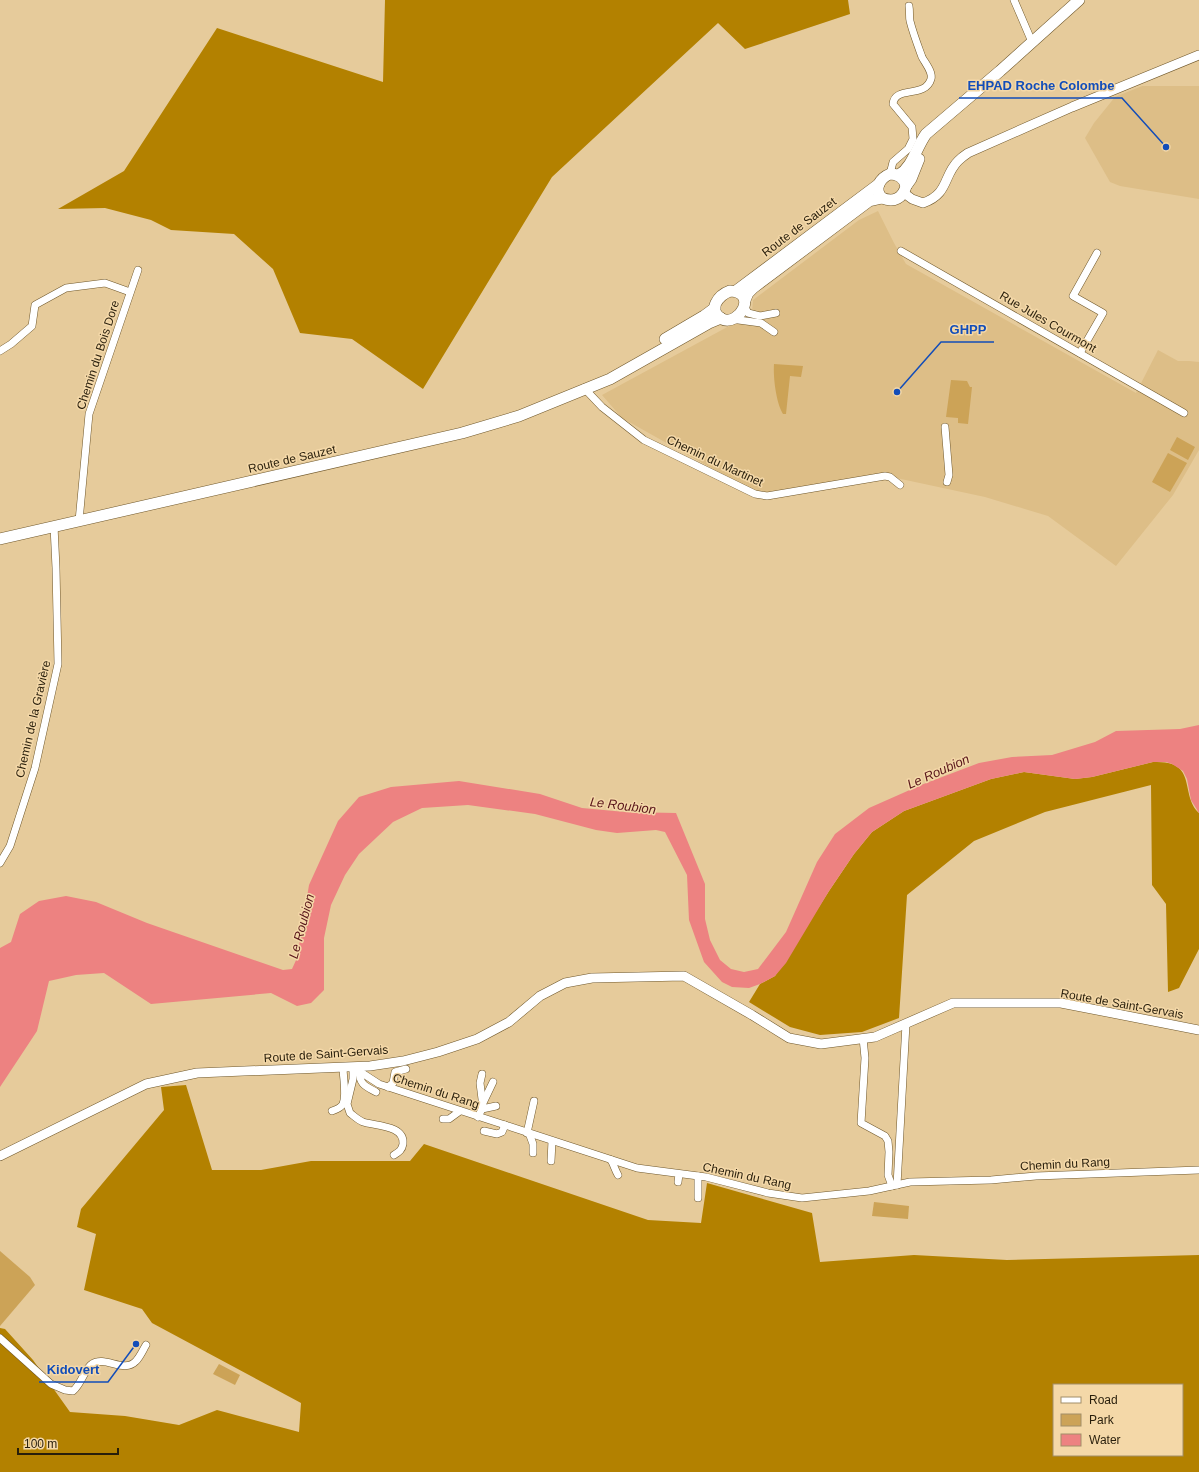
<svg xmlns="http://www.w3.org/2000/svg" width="1199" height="1472" font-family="Helvetica,sans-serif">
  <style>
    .built { fill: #ddbe87 }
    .green { fill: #cca357 }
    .forest { fill: #b38100; fill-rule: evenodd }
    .water { fill: #ed8281 }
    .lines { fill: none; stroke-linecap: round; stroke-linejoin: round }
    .minor-casing { stroke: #6f572a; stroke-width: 8 }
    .tertiary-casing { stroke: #6f572a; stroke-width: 10 }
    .secondary-casing { stroke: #6f572a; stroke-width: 12 }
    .minor { stroke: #fff; stroke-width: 7 }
    .tertiary { stroke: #fff; stroke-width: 9 }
    .secondary { stroke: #fff; stroke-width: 11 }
    .labels { text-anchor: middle; stroke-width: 3; stroke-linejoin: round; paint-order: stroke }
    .street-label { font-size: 12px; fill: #281e0b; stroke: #f4d8a8 }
    .water-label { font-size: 13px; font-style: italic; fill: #58151a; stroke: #f4d8a8 }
    .leader { fill: none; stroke: #124db9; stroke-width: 1.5 }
    .callout-dot { fill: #124db9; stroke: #f4d8a8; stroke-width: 1.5 }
    .callout-label { font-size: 13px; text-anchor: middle; font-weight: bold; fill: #124db9; stroke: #f4d8a8; stroke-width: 3; stroke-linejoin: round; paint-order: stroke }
  </style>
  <rect width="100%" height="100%" fill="#e6cb9b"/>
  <g class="built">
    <path d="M 1142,86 L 1199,86 L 1199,199 L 1120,186 L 1110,182 L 1085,138 L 1094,123 L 1115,97 Z"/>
    <path d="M 878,211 L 894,243 L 906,264 L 1136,393 L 1158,350 L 1178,361 L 1189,361 L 1199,362 L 1199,450 L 1173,495 L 1116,566 L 1048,516 L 985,497 L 887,476 L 761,496 L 622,418 L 602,395 L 742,319 L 752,312 L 753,300 L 859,220 Z"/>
  </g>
  <g class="green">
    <path d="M 774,364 L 803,366 L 801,377 L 790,376 L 786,414 L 783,414 C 776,403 773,377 774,364 Z"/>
    <path d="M 951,380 L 967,381 L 970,387 L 972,387 L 968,424 L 958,423 L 958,418 L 946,417 Z"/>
    <path d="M 1177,437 L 1195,447 L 1188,460 L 1170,450 Z"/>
    <path d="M 1168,453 L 1187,463 L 1170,492 L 1152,482 Z"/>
    <path d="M 874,1202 L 909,1206 L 908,1219 L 872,1216 Z"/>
    <path d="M 0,1251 L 30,1277 L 35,1285 L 0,1326 Z"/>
    <path d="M 219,1364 L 240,1375 L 235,1385 L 213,1374 Z"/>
  </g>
  <g class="forest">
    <path d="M 385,0 L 848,0 L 850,14 L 745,49 L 718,23 L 552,177 L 423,389 L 352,339 L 300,333 L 273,269 L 234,234 L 171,230 L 151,220 L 105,208 L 58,209 L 124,171 L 217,28 L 383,82 Z"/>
    <path d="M 1153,762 C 1199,760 1179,794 1199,813 L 1199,949 L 1179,988 L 1168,992 L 1166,904 L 1152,885 L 1151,785 L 1045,812 L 974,841 L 907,895 L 899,1018 L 862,1032 L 820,1035 L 790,1027 L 749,1002 L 760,984 L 775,976 L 829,891 L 854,854 L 872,832 L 904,811 L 991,779 L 1024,772 L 1075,779 L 1092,777 Z"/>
    <path d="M 186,1085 L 212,1170 L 261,1170 L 311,1161 L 410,1161 L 424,1144 L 648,1220 L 701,1223 L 707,1183 L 812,1213 L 820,1262 L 914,1255 L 1007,1260 L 1199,1255 L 1199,1472 L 0,1472 L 0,1328 L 5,1329 L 33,1360 L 70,1412 L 125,1416 L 179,1425 L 217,1410 L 299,1432 L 301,1403 L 152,1323 L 142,1309 L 84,1290 L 96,1234 L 77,1227 L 81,1209 L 164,1110 L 161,1087 ZM 1054,1385 L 1182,1385 L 1182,1455 L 1054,1455 Z"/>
  </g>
  <path class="water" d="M 1199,725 L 1199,813 L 1191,800 L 1187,779 L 1183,771 L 1172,764 L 1166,762 L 1153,762 L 1092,777 L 1075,779 L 1024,772 L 991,779 L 904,811 L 872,832 L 854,854 L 829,891 L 786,963 L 775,976 L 760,984 L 749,988 L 732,987 L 722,982 L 704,962 L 689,920 L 687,875 L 665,832 L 656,830 L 617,833 L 596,830 L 535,814 L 468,805 L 422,808 L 393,822 L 359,854 L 345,875 L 331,905 L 324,938 L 324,990 L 311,1003 L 297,1006 L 271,993 L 151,1004 L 104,973 L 76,975 L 49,981 L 37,1031 L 0,1087 L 0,948 L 11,942 L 20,914 L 39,901 L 66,896 L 96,902 L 147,923 L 283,970 L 292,969 L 297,958 L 309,885 L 338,821 L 359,797 L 391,787 L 459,781 L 540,794 L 582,808 L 625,812 L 676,813 L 705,884 L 705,919 L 710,940 L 720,960 L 731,969 L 744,972 L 758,969 L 786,932 L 817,862 L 835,834 L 869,808 L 921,785 L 979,763 L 1012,757 L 1052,755 L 1095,742 L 1116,731 L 1180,729 Z"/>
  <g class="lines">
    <g class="minor-casing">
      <g id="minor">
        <path d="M 1014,0 L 1032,42"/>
        <path d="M 890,174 L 893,162 L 908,149 L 913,139 L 912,127 L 893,104 C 895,85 925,99 931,79 C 933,72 925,63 922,57 C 918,46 913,33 910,21 C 909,17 910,11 909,6"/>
        <path d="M 901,251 L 1184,413"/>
        <path d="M 745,307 L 748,313 L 760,316 L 776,313"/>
        <path d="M 731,319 L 761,323 L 774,332"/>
        <path d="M 0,351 L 11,344 L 32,326 L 35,305 L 66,288 L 105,283 L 130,292"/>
        <path d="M 1080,353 L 1103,313 L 1073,296 L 1097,253"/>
        <path d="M 584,388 L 602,407 L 644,440 L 755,494 L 767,496 L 885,476 L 890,477 L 900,485"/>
        <path d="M 945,427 L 949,475 L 947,482"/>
        <path d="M 79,521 L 89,414 L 138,270"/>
        <path d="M 0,863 L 10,846 L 35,768 L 58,664 L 56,568 L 54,526"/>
        <path d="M 863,1038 L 865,1058 L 861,1123 L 885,1136 L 888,1141 L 889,1152 L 888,1175 L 892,1186"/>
        <path d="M 353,1067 L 353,1079 L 347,1104 L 350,1113 C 354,1116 358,1120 363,1122 C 375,1126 405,1125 403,1144 C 402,1150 399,1152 394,1155"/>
        <path d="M 358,1067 L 359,1071 L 379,1084 L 637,1168 L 706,1177 L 768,1193 L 802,1198 L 869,1191 L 910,1182 L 991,1180 L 1036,1176 L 1199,1170"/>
        <path d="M 359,1071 C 360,1085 365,1086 376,1092"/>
        <path d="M 388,1087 L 393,1083 L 395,1072 L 406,1069"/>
        <path d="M 482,1105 L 493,1082"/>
        <path d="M 482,1109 L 496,1106"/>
        <path d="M 332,1111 C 335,1110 341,1108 343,1104 C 347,1094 343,1078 343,1067"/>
        <path d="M 478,1117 L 483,1107 L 480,1083 L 482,1074"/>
        <path d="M 443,1119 L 449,1119 L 460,1111"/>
        <path d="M 484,1131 L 497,1134 L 502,1132 L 505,1125"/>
        <path d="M 527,1133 L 534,1101"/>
        <path d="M 529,1133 L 533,1144 L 533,1153"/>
        <path d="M 611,1160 C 614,1165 615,1170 618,1175"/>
        <path d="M 551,1161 L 552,1141"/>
        <path d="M 698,1176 L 698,1198"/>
        <path d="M 678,1182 L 679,1174"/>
        <path d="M 897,1185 L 906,1024"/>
        <path d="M 0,1338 L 51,1384 L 65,1390 L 73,1391 C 82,1383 85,1368 92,1364 C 105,1355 124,1374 136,1361 C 140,1357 143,1350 146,1345"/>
      </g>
    </g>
    <g class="tertiary-casing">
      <g id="tertiary">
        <path d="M 904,193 L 912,199 L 923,203 C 949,194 943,176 958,161 C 961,158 965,155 968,153 L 1072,107 L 1199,55"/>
        <path d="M 0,1156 L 146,1084 L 197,1073 L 370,1066 L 403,1061 L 438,1052 L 477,1039 L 509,1022 L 540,996 L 565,983 L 592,978 L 684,976 L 752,1015 L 789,1038 L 821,1044 L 875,1037 L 953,1003 L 1061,1003 L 1199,1030"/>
      </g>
    </g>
    <g class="secondary-casing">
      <g id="secondary">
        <path d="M 890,174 C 899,174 904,178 906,186 C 903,198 894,203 882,198 C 873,189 880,178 890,174 Z"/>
        <path d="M 899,175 C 913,166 916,148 926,134 L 1000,71 L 1079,0"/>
        <path d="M 906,186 L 911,179 L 919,159"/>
        <path d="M 730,291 C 759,292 739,327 722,319 C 706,310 719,295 730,291 Z"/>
        <path d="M 736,291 L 879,184"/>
        <path d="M 745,300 L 748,293 L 753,288 L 869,201 L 882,198"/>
        <path d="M 665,339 L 704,316 L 715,308"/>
        <path d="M 0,539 L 462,433 L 519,416 L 610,379 L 709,323 L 721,318"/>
      </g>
    </g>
    <use href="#minor" class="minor"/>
    <use href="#tertiary" class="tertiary"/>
    <use href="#secondary" class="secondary"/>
  </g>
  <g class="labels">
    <g class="street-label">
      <text transform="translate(799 227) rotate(-37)" y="4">Route de Sauzet</text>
      <text transform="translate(1048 322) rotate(30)" y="4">Rue Jules Courmont</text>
      <text transform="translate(98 355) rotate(-72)" y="4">Chemin du Bois Dore</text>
      <text transform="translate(292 459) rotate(-13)" y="4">Route de Sauzet</text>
      <text transform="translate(715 461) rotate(25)" y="4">Chemin du Martinet</text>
      <text transform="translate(33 719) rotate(-77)" y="4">Chemin de la Gravière</text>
      <text transform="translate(1122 1004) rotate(10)" y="4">Route de Saint-Gervais</text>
      <text transform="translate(326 1054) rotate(-4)" y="4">Route de Saint-Gervais</text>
      <text transform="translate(436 1091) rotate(18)" y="4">Chemin du Rang</text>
      <text transform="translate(1065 1164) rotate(-3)" y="4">Chemin du Rang</text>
      <text transform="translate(747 1176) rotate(12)" y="4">Chemin du Rang</text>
    </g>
    <g class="water-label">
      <text transform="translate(938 771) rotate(-24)" y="5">Le Roubion</text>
      <text transform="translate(623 805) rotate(7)" y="5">Le Roubion</text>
      <text transform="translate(301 926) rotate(-75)" y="5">Le Roubion</text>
    </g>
  </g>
  <path class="leader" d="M1166 147L1122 98H959M897 392L941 342H994M136 1344L108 1382H39"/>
  <g class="callout-dot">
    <circle cx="1166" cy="147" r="4"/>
    <circle cx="897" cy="392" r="4"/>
    <circle cx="136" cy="1344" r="4"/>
  </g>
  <g class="callout-label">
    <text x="1041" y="90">EHPAD Roche Colombe</text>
    <text x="968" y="334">GHPP</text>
    <text x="73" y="1374">Kidovert</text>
  </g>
  <rect x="1053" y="1384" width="130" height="72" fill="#f4d8a8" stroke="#a28e69"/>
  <rect x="1061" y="1397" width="20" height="6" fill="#ffffff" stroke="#a28e69"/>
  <text x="1089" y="1404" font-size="12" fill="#281e0b">Road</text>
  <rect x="1061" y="1414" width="20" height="12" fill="#cca357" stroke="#a28e69"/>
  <text x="1089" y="1424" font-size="12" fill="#281e0b">Park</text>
  <rect x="1061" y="1434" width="20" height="12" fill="#ed8281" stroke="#a28e69"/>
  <text x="1089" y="1444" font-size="12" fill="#281e0b">Water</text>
  <path d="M18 1448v6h100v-6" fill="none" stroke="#281e0b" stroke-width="2"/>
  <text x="24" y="1448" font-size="12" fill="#281e0b" stroke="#f4d8a8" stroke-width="3" paint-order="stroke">100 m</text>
</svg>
